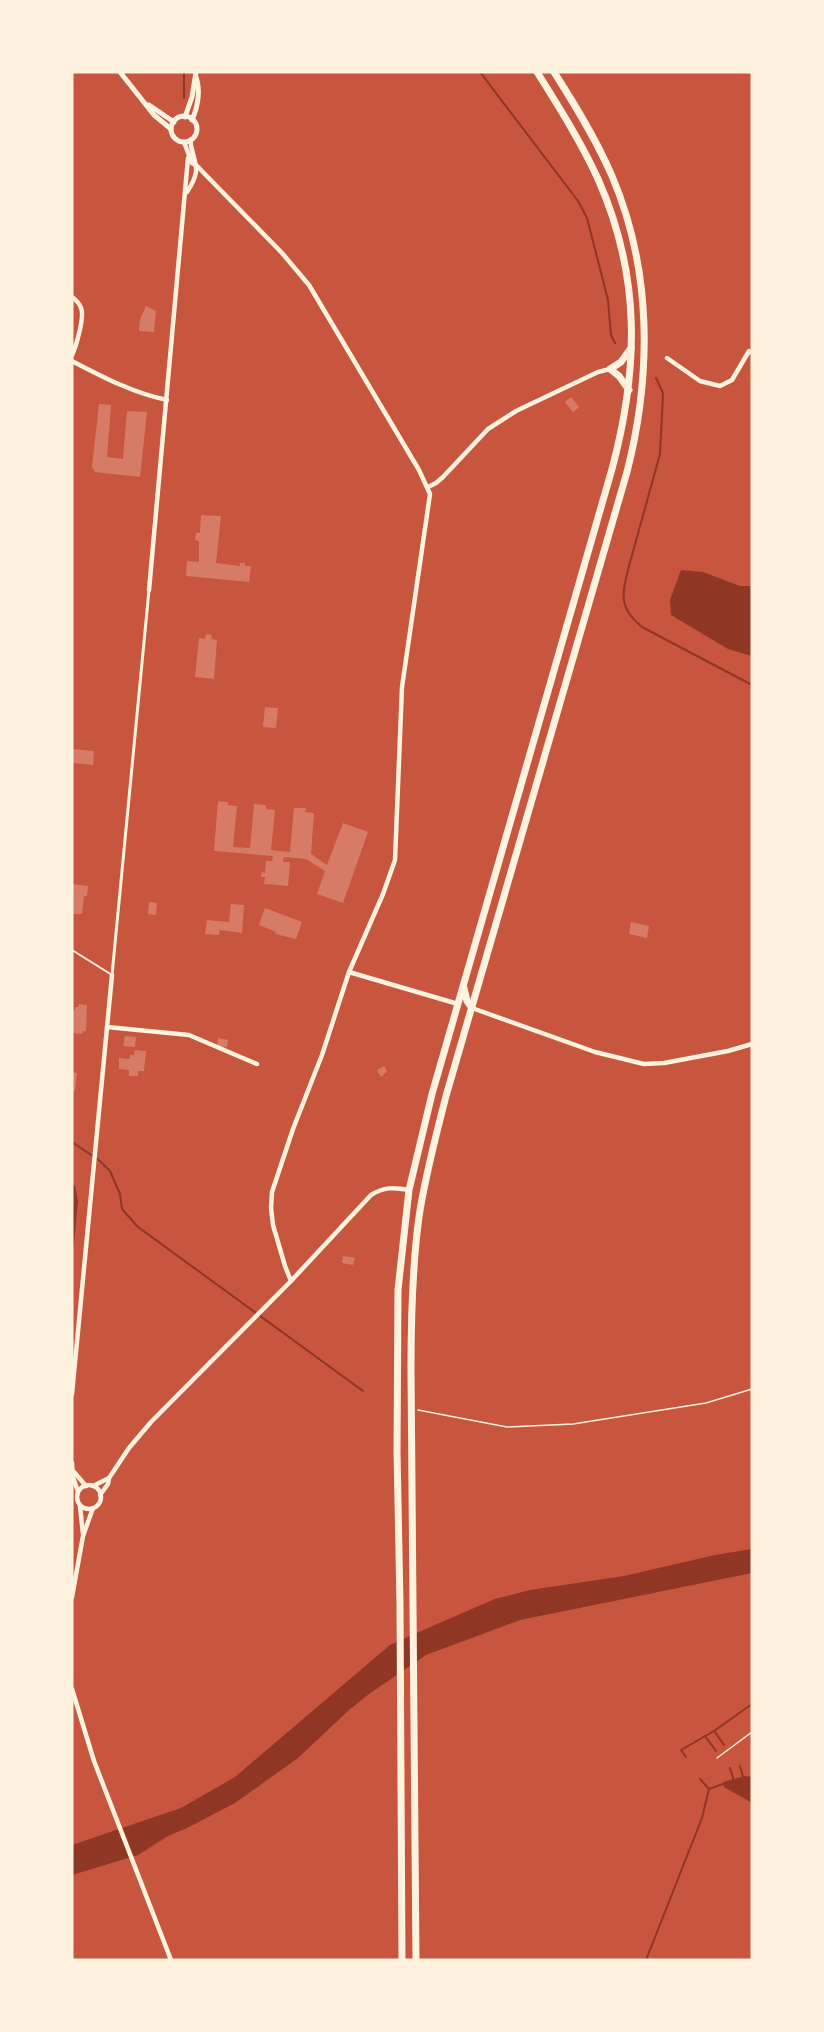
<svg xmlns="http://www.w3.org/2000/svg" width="824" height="2032" font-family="Raleway,sans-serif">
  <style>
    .water { fill: #8f3625 }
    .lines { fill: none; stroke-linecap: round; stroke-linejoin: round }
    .stream { stroke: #8f3625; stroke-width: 2 }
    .building { fill: #d67c66 }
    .path { stroke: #fff3e0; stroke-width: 1.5 }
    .service { stroke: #fff3e0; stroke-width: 2 }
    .pedestrian { stroke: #fff3e0; stroke-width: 3 }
    .minor { stroke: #fff3e0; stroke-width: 4.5 }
    .tertiary { stroke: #fff3e0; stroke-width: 5 }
    .primary { stroke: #fff3e0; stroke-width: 7 }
  </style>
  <rect width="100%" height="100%" fill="#c8553d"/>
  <g class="water">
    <path d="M 681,570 L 703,572 L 740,586 L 752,586 L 752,656 L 728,649 L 671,615 L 670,600 Z"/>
    <path d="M 72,1183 L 75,1186 L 78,1201 L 72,1263 Z"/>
    <path d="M 752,1549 L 752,1573 L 520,1620 L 426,1655 L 369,1694 L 349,1710 L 298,1758 L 235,1803 L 187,1828 L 168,1836 L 138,1855 L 72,1875 L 72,1845 L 181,1808 L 235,1777 L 390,1645 L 437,1624 L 495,1599 L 530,1590 L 624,1576 L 715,1555 Z"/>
    <path d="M 745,1776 L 752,1777 L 752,1803 L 724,1787 L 723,1782 Z"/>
  </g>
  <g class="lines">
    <g class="stream">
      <path d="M 480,72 L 578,201 L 587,218 L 608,300 L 611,335 L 615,343"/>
      <path d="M 184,98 L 184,72"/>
      <path d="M 656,378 L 663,393 L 660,454 L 629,566 C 622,594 618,608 642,627 L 752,685"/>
      <path d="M 72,1142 L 100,1161 L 110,1171 L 120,1194 L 122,1209 L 138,1227 L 363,1391"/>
      <path d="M 715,1732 L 724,1745"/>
      <path d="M 705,1736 L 716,1751"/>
      <path d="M 686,1757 L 681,1750 L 714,1731 L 752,1704"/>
      <path d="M 740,1766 L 743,1777"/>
      <path d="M 730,1768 L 734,1781"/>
      <path d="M 700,1779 L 709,1789"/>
      <path d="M 709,1789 L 726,1783"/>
      <path d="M 646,1960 L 702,1818 L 709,1789"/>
    </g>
  </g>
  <g class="building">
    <path d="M 146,306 L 156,311 L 154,332 L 139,331 L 140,319 Z"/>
    <path d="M 571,397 L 579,407 L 573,412 L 565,402 Z"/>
    <path d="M 99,404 L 111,405 L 107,457 L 123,459 L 127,411 L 147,412 L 140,477 L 95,472 L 92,467 Z"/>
    <path d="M 201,515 L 221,516 L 216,563 L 240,566 L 240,563 L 245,563 L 245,566 L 251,566 L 249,582 L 186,576 L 187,561 L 199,562 L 199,541 L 195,540 L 196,533 L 200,533 Z"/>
    <path d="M 206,634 L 212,635 L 211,639 L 217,640 L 214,679 L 195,677 L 199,638 L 205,639 Z"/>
    <path d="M 265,707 L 278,708 L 276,728 L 263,727 Z"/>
    <path d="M 72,749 L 94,751 L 93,765 L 72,763 Z"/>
    <path d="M 218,801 L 228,802 L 228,805 L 237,806 L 233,847 L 250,848 L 254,804 L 266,805 L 266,809 L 275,810 L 271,850 L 290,852 L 294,808 L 306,808 L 305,812 L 314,813 L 311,854 L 327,865 L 343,823 L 368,832 L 343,903 L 317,894 L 325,871 L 306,859 L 284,857 L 283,862 L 290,862 L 288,886 L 264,884 L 265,877 L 261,877 L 262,872 L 265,873 L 266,861 L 272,861 L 273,856 L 214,851 Z"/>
    <path d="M 72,884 L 88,886 L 87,896 L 84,896 L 82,914 L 72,914 Z"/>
    <path d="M 149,902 L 157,903 L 156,915 L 148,914 Z"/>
    <path d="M 231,904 L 244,905 L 242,933 L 220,930 L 219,935 L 205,934 L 207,920 L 229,922 Z"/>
    <path d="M 265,908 L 302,922 L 296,939 L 275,934 L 276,932 L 259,925 Z"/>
    <path d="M 631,922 L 649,926 L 647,938 L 629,934 Z"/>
    <path d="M 79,1004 L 87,1005 L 86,1031 L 83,1031 L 82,1034 L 73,1033 L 72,1030 L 72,1010 L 75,1010 L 75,1007 L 78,1007 Z"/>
    <path d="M 125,1036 L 136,1037 L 135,1047 L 123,1046 Z"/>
    <path d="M 218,1038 L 228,1040 L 227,1047 L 217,1046 Z"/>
    <path d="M 135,1050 L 146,1051 L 144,1071 L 138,1071 L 138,1076 L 129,1076 L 129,1070 L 119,1069 L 119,1058 L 130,1059 L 130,1055 L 134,1055 Z"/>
    <path d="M 384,1066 L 387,1071 L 381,1077 L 377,1070 Z"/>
    <path d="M 72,1072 L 77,1073 L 75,1091 L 72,1091 Z"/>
    <path d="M 343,1256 L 355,1258 L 353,1265 L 342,1263 Z"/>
  </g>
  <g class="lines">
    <g class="path">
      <path d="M 418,1410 L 507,1427 L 573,1424 L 706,1403 L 752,1389"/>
      <path d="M 717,1758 L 752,1732"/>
    </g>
    <path class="service" d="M 72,950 L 112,975"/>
    <path class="pedestrian" d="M 112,975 L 149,590"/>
    <g class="minor">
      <path d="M 184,142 L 192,163 L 197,166 L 282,253 L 309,285 L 419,470 L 430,494 L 402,687 L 395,860 L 383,894 L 349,972 L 322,1055 L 293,1129 L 272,1192 L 271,1208 L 273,1225 L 285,1266 L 291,1281"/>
      <path d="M 187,192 C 203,167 194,166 190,140"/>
      <path d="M 72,297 C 76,300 80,304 81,308 C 85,316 76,347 72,355"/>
      <path d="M 667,358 L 700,381 L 720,386 L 732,380 L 749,351 L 752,353"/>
      <path d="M 72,361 C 103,377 133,393 167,400"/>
      <path d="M 428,487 L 436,483 L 443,477 L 488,429 L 516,411 L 598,372 L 610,369"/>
      <path d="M 149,590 L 188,158"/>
      <path d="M 349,972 L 458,1004"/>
      <path d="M 472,1008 L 595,1052 L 644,1064 L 664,1063 L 728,1051 L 752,1044"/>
      <path d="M 107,1027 L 189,1035 L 257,1064"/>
      <path d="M 72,1394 L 112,975"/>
      <path d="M 72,1463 L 73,1477 L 78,1492"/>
      <path d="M 74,1472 L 86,1486"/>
      <circle cx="89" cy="1497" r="12"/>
      <path d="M 93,1486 L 109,1478"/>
      <path d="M 100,1495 L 108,1484 L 109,1478 L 129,1448 L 151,1422 L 291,1281 L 371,1195 C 384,1187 393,1187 409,1190"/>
      <path d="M 80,1506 L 83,1534"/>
      <path d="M 72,1597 L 83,1536 L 93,1508"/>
      <path d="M 72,1689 L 94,1761 L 171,1960"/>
    </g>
    <g class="tertiary">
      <path d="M 120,72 L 154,115 L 171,129"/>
      <path d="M 149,105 L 174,122"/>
      <circle cx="184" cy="129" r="13"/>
      <path d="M 185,117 L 192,97 L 196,72"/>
      <path d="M 192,120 C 198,106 201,92 196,77"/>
    </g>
    <g class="primary">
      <path d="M 629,390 L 619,376 L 610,369 L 621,362 L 631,348"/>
      <path d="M 464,988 L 467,1001 L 472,1008"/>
      <path d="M 402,1960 L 400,1604 L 397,1451 L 398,1290 L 409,1190 L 432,1094 L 612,469 C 639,368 641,276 598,179 C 581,142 559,107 537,72"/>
      <path d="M 416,1960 L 411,1369 C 411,1318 412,1268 419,1217 C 425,1176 436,1136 446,1096 L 627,472 C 652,374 652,270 612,176 C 596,139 575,105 554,72"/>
    </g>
  </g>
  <rect width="824" height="2032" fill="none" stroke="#fff3e0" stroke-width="147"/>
</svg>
